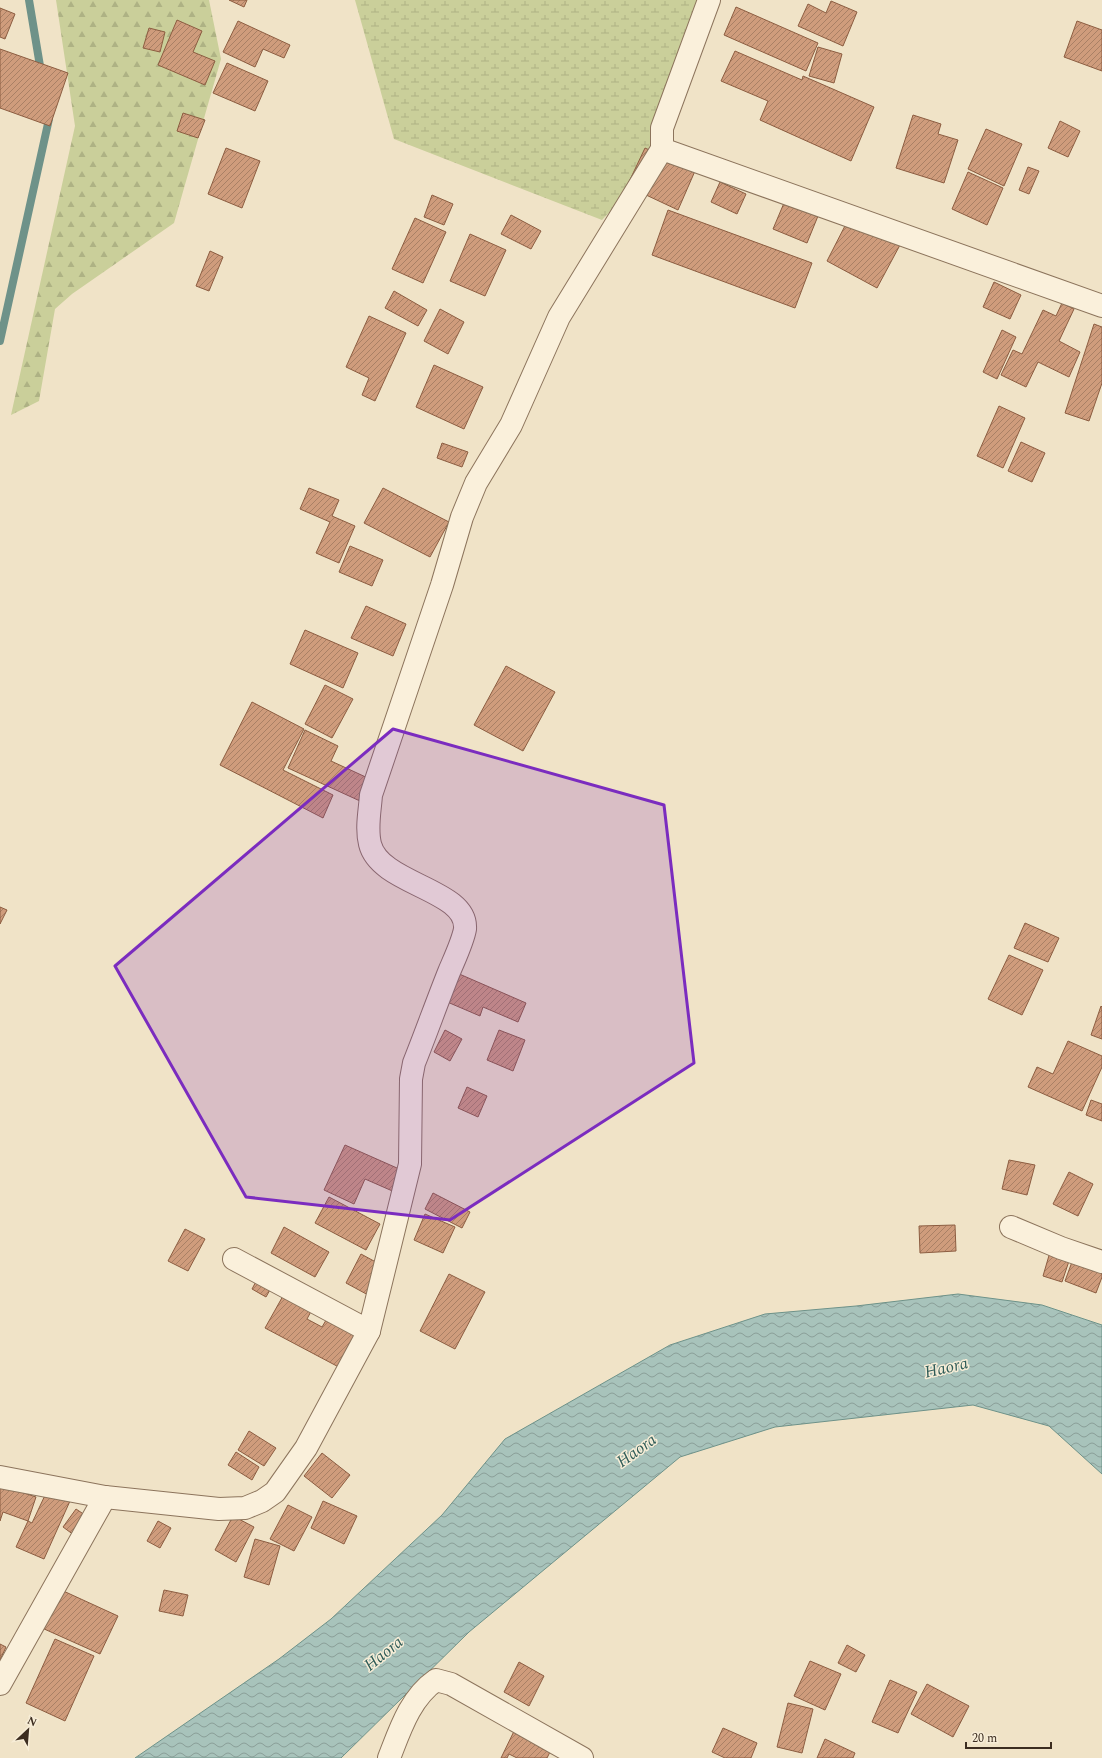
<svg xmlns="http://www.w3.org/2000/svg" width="1102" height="1758" font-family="Spectral,serif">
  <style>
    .forest { fill: url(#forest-firs) }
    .wetland { fill: url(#wetland-marsh) }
    .water { fill: url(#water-waves); stroke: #6e9289 }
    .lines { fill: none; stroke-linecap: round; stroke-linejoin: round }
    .stream { stroke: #6e9289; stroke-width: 8 }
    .building { fill: url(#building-hatch); stroke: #8c5d41 }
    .minor-casing { stroke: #8c745c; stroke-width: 24 }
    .minor { stroke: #faf0db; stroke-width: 22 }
    .marked { fill: #7b2cbf; fill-opacity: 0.2; stroke: #7b2cbf; stroke-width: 3; stroke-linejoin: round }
    .labels { text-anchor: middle; stroke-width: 3; stroke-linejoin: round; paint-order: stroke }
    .water-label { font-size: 17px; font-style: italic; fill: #2f5c58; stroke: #f7edd7 }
  </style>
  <defs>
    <pattern id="forest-firs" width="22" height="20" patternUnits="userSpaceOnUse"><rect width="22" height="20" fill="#cacf9a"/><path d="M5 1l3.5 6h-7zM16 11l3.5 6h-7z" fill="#aeb284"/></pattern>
    <pattern id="wetland-marsh" width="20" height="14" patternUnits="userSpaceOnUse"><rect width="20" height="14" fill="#cacf9a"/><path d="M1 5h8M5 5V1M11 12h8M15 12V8" fill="none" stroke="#aeb284"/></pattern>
    <pattern id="water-waves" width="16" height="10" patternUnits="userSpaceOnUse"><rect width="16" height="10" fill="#a8c3bb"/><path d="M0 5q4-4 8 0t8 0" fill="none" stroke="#8a9f98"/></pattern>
    <pattern id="building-hatch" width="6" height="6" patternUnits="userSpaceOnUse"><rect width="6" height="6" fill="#cf9c7c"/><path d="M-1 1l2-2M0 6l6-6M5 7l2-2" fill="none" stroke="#a98065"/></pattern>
  </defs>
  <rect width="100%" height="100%" fill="#f0e3c7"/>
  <path class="forest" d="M 56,0 L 209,0 L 221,59 L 174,223 L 72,294 L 55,309 L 39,401 L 11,415 L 75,126 Z"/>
  <path class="wetland" d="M 355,0 L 704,0 L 655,164 L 602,220 L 394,139 Z"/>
  <path class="water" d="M 958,1294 L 1042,1305 L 1102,1325 L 1102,1474 L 1049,1426 L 973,1405 L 775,1427 L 680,1457 L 469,1632 L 341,1758 L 135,1758 L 279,1659 L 331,1619 L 442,1515 L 505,1439 L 670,1345 L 765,1314 L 856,1306 Z"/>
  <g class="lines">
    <g class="stream">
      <path d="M 29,0 L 41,72"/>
      <path d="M 0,341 L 49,119 L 48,115"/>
    </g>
  </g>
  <g class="building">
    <path d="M 229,0 L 247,0 L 244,7 Z"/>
    <path d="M 831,1 L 857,12 L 843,46 L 798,26 L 808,4 L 826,13 Z"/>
    <path d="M 736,7 L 818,43 L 806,71 L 724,35 Z"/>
    <path d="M 0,8 L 15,14 L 5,39 L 0,37 Z"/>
    <path d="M 177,20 L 202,31 L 193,52 L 215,61 L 205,85 L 158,65 Z"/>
    <path d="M 238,21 L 290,45 L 284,58 L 263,49 L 255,67 L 223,52 Z"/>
    <path d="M 1077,21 L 1102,30 L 1102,71 L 1064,57 Z"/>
    <path d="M 149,28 L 165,32 L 160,52 L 143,48 Z"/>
    <path d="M 818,47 L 842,54 L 834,83 L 809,76 Z"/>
    <path d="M 0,49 L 68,73 L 50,126 L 0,108 Z"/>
    <path d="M 735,51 L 802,80 L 803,76 L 874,107 L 851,161 L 760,120 L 768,101 L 721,81 Z"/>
    <path d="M 227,63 L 268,81 L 255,111 L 213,93 Z"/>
    <path d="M 183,113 L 205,120 L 198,138 L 177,131 Z"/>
    <path d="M 913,115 L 941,124 L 938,134 L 958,140 L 944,183 L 896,168 Z"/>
    <path d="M 1060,121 L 1080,131 L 1068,157 L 1048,148 Z"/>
    <path d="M 986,129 L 1022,144 L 1004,186 L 968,169 Z"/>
    <path d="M 226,148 L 260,161 L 242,208 L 208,194 Z"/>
    <path d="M 645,148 L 695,171 L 678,210 L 627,186 Z"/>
    <path d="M 1028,167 L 1039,171 L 1029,194 L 1019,190 Z"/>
    <path d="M 968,172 L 1003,188 L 987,225 L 952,209 Z"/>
    <path d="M 720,182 L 746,194 L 737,214 L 711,202 Z"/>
    <path d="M 432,195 L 453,204 L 444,225 L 424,217 Z"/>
    <path d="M 784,203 L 818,216 L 807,243 L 773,229 Z"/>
    <path d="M 668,210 L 812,263 L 795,308 L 652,255 Z"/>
    <path d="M 511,215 L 541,231 L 531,249 L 501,234 Z"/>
    <path d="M 415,218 L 446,232 L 423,283 L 392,269 Z"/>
    <path d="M 849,218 L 900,245 L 877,288 L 827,261 Z"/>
    <path d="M 470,234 L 506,250 L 485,296 L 450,281 Z"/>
    <path d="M 210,251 L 223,257 L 209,291 L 196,286 Z"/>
    <path d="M 994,282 L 1021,295 L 1010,319 L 983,307 Z"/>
    <path d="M 394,291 L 427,310 L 418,326 L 385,308 Z"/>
    <path d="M 1062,303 L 1074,309 L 1059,341 L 1080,352 L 1069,377 L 1038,362 L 1026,387 L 1001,375 L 1013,350 L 1022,354 L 1043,310 L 1056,316 Z"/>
    <path d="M 440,309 L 464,322 L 448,354 L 424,341 Z"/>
    <path d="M 369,316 L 406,333 L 375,401 L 362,395 L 369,378 L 346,367 Z"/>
    <path d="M 1094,324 L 1102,327 L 1102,383 L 1089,421 L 1065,413 Z"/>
    <path d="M 1002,330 L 1016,337 L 997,379 L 983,372 Z"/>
    <path d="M 434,365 L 483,387 L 464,429 L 416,407 Z"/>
    <path d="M 999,406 L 1025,418 L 1003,468 L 977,456 Z"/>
    <path d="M 1021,442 L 1045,453 L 1032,482 L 1008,471 Z"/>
    <path d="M 442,443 L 468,452 L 462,467 L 437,458 Z"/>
    <path d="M 309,488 L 339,500 L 332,516 L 355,526 L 339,563 L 316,553 L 330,522 L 300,509 Z"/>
    <path d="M 383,488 L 449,522 L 430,557 L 364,523 Z"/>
    <path d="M 350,546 L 383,560 L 372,586 L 339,572 Z"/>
    <path d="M 366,606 L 406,624 L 393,656 L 351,638 Z"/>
    <path d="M 305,630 L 358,653 L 343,688 L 290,664 Z"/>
    <path d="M 506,666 L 555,692 L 523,751 L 474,725 Z"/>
    <path d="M 325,685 L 353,699 L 332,738 L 305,724 Z"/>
    <path d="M 252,702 L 304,729 L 283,770 L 333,795 L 323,818 L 220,765 Z"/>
    <path d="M 305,730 L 338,746 L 331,761 L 370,779 L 360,801 L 288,768 Z"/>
    <path d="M 0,907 L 7,910 L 0,924 Z"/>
    <path d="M 1025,923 L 1059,938 L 1048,962 L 1014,948 Z"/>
    <path d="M 1009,955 L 1043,970 L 1022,1015 L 988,999 Z"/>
    <path d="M 457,973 L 526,1003 L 518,1022 L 483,1007 L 480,1016 L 445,1001 Z"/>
    <path d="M 1101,1006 L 1102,1007 L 1102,1039 L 1091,1035 Z"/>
    <path d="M 445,1030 L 462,1039 L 450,1061 L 434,1052 Z"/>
    <path d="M 499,1030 L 525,1040 L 513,1071 L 487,1060 Z"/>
    <path d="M 1068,1041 L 1102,1056 L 1102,1067 L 1082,1111 L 1028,1087 L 1037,1067 L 1053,1074 Z"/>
    <path d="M 467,1087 L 487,1096 L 478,1117 L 458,1108 Z"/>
    <path d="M 1091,1100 L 1102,1104 L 1102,1121 L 1086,1115 Z"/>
    <path d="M 345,1145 L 406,1172 L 397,1193 L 365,1179 L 354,1204 L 324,1190 Z"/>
    <path d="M 1009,1160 L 1035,1165 L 1027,1195 L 1002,1189 Z"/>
    <path d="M 1069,1172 L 1093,1184 L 1078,1216 L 1053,1204 Z"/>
    <path d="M 433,1193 L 470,1212 L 462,1228 L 425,1209 Z"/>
    <path d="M 329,1197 L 380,1224 L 366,1250 L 315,1223 Z"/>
    <path d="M 425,1214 L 455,1227 L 443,1253 L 414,1240 Z"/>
    <path d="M 955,1225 L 956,1251 L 920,1253 L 919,1226 Z"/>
    <path d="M 284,1227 L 329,1252 L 315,1277 L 271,1253 Z"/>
    <path d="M 185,1229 L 205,1239 L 188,1271 L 168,1261 Z"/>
    <path d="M 1076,1251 L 1102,1261 L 1102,1277 L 1096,1293 L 1065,1281 Z"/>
    <path d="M 1050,1252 L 1070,1258 L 1062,1282 L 1043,1276 Z"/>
    <path d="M 361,1254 L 385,1267 L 370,1296 L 346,1283 Z"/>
    <path d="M 260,1274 L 275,1281 L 266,1297 L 252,1289 Z"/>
    <path d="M 449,1274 L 485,1292 L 455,1349 L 420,1331 Z"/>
    <path d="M 288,1287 L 316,1302 L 307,1319 L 322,1327 L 332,1310 L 372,1332 L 350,1373 L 265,1328 Z"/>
    <path d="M 249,1431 L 276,1448 L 264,1466 L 238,1450 Z"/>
    <path d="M 236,1452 L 259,1467 L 252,1480 L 228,1465 Z"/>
    <path d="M 322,1453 L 350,1475 L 332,1498 L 304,1476 Z"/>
    <path d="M 0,1485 L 36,1497 L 28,1521 L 3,1512 L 0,1521 Z"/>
    <path d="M 47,1491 L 70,1501 L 44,1559 L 16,1547 L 28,1521 L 32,1523 Z"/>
    <path d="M 323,1501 L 357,1516 L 344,1544 L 311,1528 Z"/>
    <path d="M 288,1505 L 312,1517 L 294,1551 L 270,1539 Z"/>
    <path d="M 76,1509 L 91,1519 L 78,1538 L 63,1527 Z"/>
    <path d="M 233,1516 L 254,1527 L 236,1562 L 215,1550 Z"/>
    <path d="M 158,1521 L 171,1528 L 160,1548 L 147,1541 Z"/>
    <path d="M 255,1539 L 280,1546 L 269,1585 L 244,1577 Z"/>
    <path d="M 59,1589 L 118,1616 L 100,1654 L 42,1628 Z"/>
    <path d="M 164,1590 L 188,1595 L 183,1616 L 159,1611 Z"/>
    <path d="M 55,1639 L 94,1656 L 65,1721 L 26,1703 Z"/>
    <path d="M 0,1644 L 6,1647 L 0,1660 Z"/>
    <path d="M 847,1645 L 865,1655 L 856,1672 L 838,1663 Z"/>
    <path d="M 810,1661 L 841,1674 L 825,1710 L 794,1696 Z"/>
    <path d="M 519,1662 L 544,1676 L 529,1706 L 504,1692 Z"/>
    <path d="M 890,1680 L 917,1692 L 898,1733 L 872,1722 Z"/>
    <path d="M 927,1684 L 969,1706 L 953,1737 L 911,1714 Z"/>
    <path d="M 788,1703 L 813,1709 L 802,1753 L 777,1747 Z"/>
    <path d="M 517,1725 L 554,1744 L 547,1758 L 517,1758 L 509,1754 L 507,1758 L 501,1758 Z"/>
    <path d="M 723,1728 L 757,1743 L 751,1758 L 725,1758 L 712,1752 Z"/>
    <path d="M 825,1739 L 855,1753 L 853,1758 L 817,1758 Z"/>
  </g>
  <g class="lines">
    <g class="minor-casing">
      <g id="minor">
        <path d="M 662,149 L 1102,306"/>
        <path d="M 1011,1227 L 1061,1248 L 1102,1262"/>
        <path d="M 234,1259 L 369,1331"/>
        <path d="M 0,1477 L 105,1497 L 219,1509 L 245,1508 L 262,1501 L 275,1492 L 306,1448 L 369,1331 L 410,1164 L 411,1079 L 414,1063 C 426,1033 437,1002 449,972 C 454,960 463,941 465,929 C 468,889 380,885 370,844 C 366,828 370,810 371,795 L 442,585 L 462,517 L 476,483 L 511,425 L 559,317 L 662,149 L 662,128 L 709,0"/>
        <path d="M 0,1684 L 105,1497"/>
        <path d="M 389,1758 C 400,1730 410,1698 436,1680 L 451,1684 L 582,1758"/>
      </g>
    </g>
    <use href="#minor" class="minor"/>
  </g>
  <path class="marked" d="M 393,729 L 664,805 L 694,1063 L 450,1220 L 246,1197 L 115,966 Z"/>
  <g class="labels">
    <g class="water-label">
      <text transform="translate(946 1367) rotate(-13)" y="6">Haora</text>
      <text transform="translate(636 1450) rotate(-36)" y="6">Haora</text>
      <text transform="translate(383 1653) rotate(-39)" y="6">Haora</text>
    </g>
  </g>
  <g transform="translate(28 1730) rotate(26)" stroke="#f7edd7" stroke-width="3" paint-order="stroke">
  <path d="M0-3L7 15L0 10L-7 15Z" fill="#3c2d20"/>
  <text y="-6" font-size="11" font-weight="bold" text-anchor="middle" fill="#3c2d20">N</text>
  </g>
  <path d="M966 1742v6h85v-6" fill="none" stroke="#3c2d20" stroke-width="2"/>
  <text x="972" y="1742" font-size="12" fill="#3c2d20" stroke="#f7edd7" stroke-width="3" paint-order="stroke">20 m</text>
</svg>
